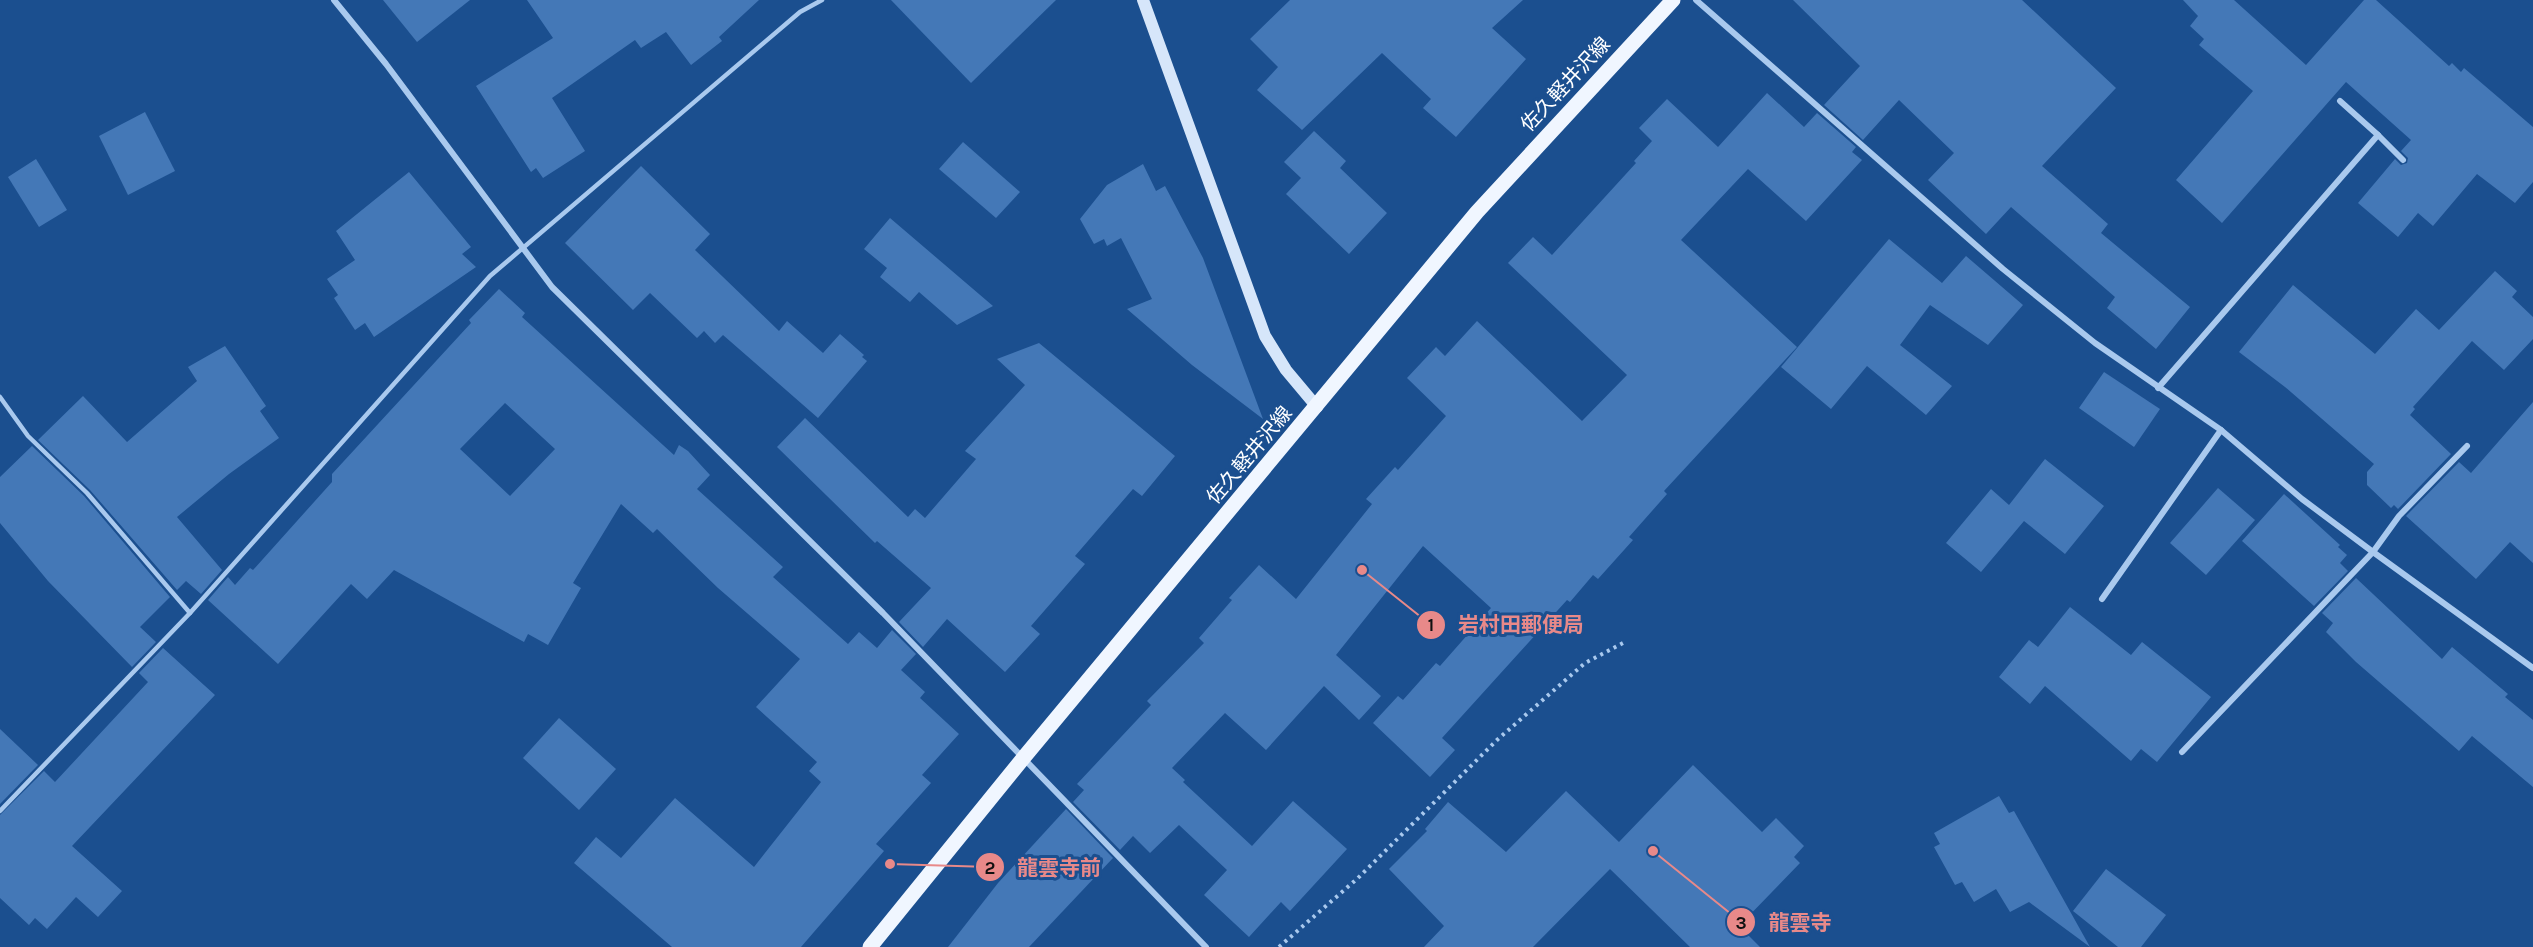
<svg xmlns="http://www.w3.org/2000/svg" width="2533" height="947" font-family="Karla,'Noto Sans JP',sans-serif">
  <style>
    .building { fill: #4478b7; fill-rule: evenodd }
    .lines { fill: none; stroke-linecap: round; stroke-linejoin: round }
    .path { stroke: #a9c9ee; stroke-width: 4; stroke-dasharray: 3 4.5; stroke-linecap: butt }
    .lane { stroke: #a9c9ee; stroke-width: 4.5 }
    .street { stroke: #a9c9ee; stroke-width: 6 }
    .secondary { stroke: #d6e6fa; stroke-width: 12 }
    .primary { stroke: #f0f6ff; stroke-width: 15 }
    .labels { text-anchor: middle; stroke-width: 6; stroke-linejoin: round; paint-order: stroke }
    .street-label { font-size: 20px; fill: #fff; stroke: #1b4f8f }
    .leader { fill: none; stroke: #e88989; stroke-width: 2 }
    .callout-dot { fill: #e88989; stroke: #1b4f8f; stroke-width: 2 }
    .mark-label { font-size: 18px; text-anchor: middle; font-weight: bold; fill: #111 }
    .callout-label { font-size: 21px; text-anchor: middle; font-weight: bold; fill: #e88989; stroke: #1b4f8f; stroke-width: 6; stroke-linejoin: round; paint-order: stroke }
  </style>
  <rect width="100%" height="100%" fill="#1b4f8f"/>
  <g class="building">
    <path d="M 383,0 L 470,0 L 417,42 Z"/>
    <path d="M 527,0 L 759,0 L 719,37 L 722,41 L 691,65 L 666,32 L 641,48 L 635,40 L 552,98 L 585,151 L 543,178 L 536,168 L 531,172 L 476,86 L 553,38 Z"/>
    <path d="M 891,0 L 1056,0 L 971,83 Z"/>
    <path d="M 1290,0 L 1523,0 L 1492,28 L 1526,59 L 1456,137 L 1423,108 L 1431,99 L 1382,53 L 1302,130 L 1257,90 L 1278,67 L 1250,39 Z"/>
    <path d="M 1793,0 L 2022,0 L 2116,88 L 2042,166 L 2108,224 L 2101,233 L 2190,307 L 2156,349 L 2107,308 L 2115,297 L 2011,207 L 1986,234 L 1928,180 L 1954,153 L 1899,100 L 1863,140 L 1824,105 L 1860,66 Z"/>
    <path d="M 2183,0 L 2234,0 L 2306,65 L 2364,0 L 2376,0 L 2449,66 L 2452,63 L 2461,72 L 2464,68 L 2533,127 L 2533,182 L 2515,203 L 2477,174 L 2433,226 L 2418,213 L 2398,237 L 2358,203 L 2395,159 L 2401,165 L 2407,163 L 2408,158 L 2401,151 L 2411,140 L 2346,82 L 2222,223 L 2176,180 L 2253,91 L 2199,45 L 2204,39 L 2190,26 L 2198,16 Z"/>
    <path d="M 1767,93 L 1804,127 L 1817,113 L 1856,147 L 1852,152 L 1862,160 L 1806,221 L 1748,169 L 1681,240 L 1797,347 L 1664,491 L 1667,494 L 1629,537 L 1633,540 L 1598,579 L 1593,575 L 1570,602 L 1567,600 L 1442,738 L 1455,750 L 1430,777 L 1373,723 L 1398,696 L 1403,700 L 1436,663 L 1440,666 L 1491,608 L 1423,546 L 1336,655 L 1381,696 L 1359,720 L 1324,686 L 1266,750 L 1225,713 L 1172,768 L 1185,780 L 1183,782 L 1252,846 L 1293,801 L 1347,849 L 1290,911 L 1281,902 L 1249,937 L 1204,895 L 1227,870 L 1179,825 L 1150,853 L 1133,836 L 1120,850 L 1073,802 L 1084,790 L 1077,784 L 1151,705 L 1147,701 L 1204,643 L 1199,638 L 1232,600 L 1229,598 L 1259,565 L 1296,599 L 1372,504 L 1366,499 L 1395,467 L 1398,470 L 1446,416 L 1407,378 L 1436,347 L 1445,356 L 1477,321 L 1582,421 L 1627,375 L 1508,263 L 1533,237 L 1552,255 L 1636,163 L 1634,161 L 1652,141 L 1639,128 L 1667,99 L 1718,147 Z"/>
    <path d="M 145,112 L 175,171 L 128,195 L 99,136 Z"/>
    <path d="M 1314,131 L 1346,161 L 1340,168 L 1387,213 L 1349,254 L 1286,194 L 1301,178 L 1284,162 Z"/>
    <path d="M 963,142 L 1020,192 L 996,218 L 939,169 Z"/>
    <path d="M 36,159 L 67,210 L 39,227 L 8,177 Z"/>
    <path d="M 1143,164 L 1156,191 L 1165,186 L 1203,258 L 1263,419 L 1192,365 L 1127,309 L 1152,299 L 1121,238 L 1107,246 L 1104,239 L 1094,244 L 1080,219 L 1107,185 Z"/>
    <path d="M 641,166 L 710,234 L 695,250 L 779,331 L 787,321 L 823,353 L 840,334 L 864,355 L 862,357 L 867,361 L 818,418 L 723,335 L 715,343 L 704,331 L 697,338 L 650,293 L 633,310 L 565,243 Z"/>
    <path d="M 409,172 L 471,247 L 462,254 L 476,267 L 374,337 L 365,323 L 355,330 L 334,298 L 338,295 L 327,279 L 355,260 L 336,231 Z"/>
    <path d="M 890,218 L 993,306 L 957,325 L 919,292 L 910,302 L 880,277 L 887,268 L 864,249 Z"/>
    <path d="M 1889,239 L 1942,283 L 1966,256 L 2023,305 L 1988,345 L 1930,305 L 1900,345 L 1952,386 L 1926,415 L 1867,366 L 1831,409 L 1781,367 Z"/>
    <path d="M 2495,271 L 2517,291 L 2512,297 L 2533,317 L 2533,339 L 2504,370 L 2472,341 L 2413,407 L 2415,409 L 2410,415 L 2451,454 L 2398,509 L 2394,505 L 2391,508 L 2367,485 L 2367,472 L 2374,464 L 2285,387 L 2239,352 L 2293,285 L 2375,354 L 2416,309 L 2439,330 Z"/>
    <path d="M 499,289 L 525,313 L 522,317 L 674,455 L 679,445 L 688,451 L 710,475 L 697,489 L 783,567 L 773,577 L 848,644 L 859,632 L 877,648 L 892,630 L 916,654 L 901,670 L 925,692 L 920,698 L 959,734 L 922,775 L 931,783 L 876,844 L 884,851 L 801,947 L 672,947 L 574,863 L 596,837 L 621,858 L 675,798 L 754,867 L 821,782 L 809,771 L 817,762 L 756,707 L 800,659 L 718,588 L 657,529 L 653,533 L 621,504 L 573,583 L 581,588 L 548,645 L 528,634 L 524,642 L 394,570 L 367,599 L 351,584 L 278,664 L 208,600 L 228,577 L 235,585 L 250,568 L 253,570 L 332,482 L 332,474 L 471,323 L 469,320 ZM 505,403 L 555,449 L 510,496 L 460,449 Z"/>
    <path d="M 1039,343 L 1175,456 L 1142,496 L 1133,489 L 1075,556 L 1085,564 L 1031,626 L 1040,634 L 1005,672 L 947,619 L 923,647 L 899,622 L 931,588 L 877,541 L 875,543 L 777,447 L 805,418 L 908,517 L 915,509 L 925,518 L 976,459 L 965,451 L 1025,385 L 997,359 Z"/>
    <path d="M 225,346 L 266,406 L 260,411 L 279,438 L 229,474 L 177,517 L 222,570 L 201,594 L 186,581 L 177,590 L 90,490 L 38,440 L 83,396 L 127,442 L 197,381 L 188,367 Z"/>
    <path d="M 2104,372 L 2160,409 L 2134,447 L 2079,408 Z"/>
    <path d="M 2533,402 L 2533,563 L 2510,542 L 2476,579 L 2406,516 L 2459,462 L 2471,473 Z"/>
    <path d="M 32,446 L 84,496 L 170,597 L 140,627 L 156,642 L 132,667 L 48,581 L 0,523 L 0,477 Z"/>
    <path d="M 2045,459 L 2104,506 L 2065,554 L 2024,521 L 1981,572 L 1946,543 L 1991,489 L 2009,505 Z"/>
    <path d="M 2218,488 L 2255,520 L 2206,575 L 2170,543 Z"/>
    <path d="M 2284,494 L 2340,545 L 2338,547 L 2347,555 L 2340,563 L 2348,571 L 2314,606 L 2242,541 Z"/>
    <path d="M 2356,578 L 2442,659 L 2452,647 L 2508,694 L 2505,697 L 2533,720 L 2533,787 L 2472,736 L 2459,751 L 2356,662 L 2326,632 L 2333,623 L 2322,613 Z"/>
    <path d="M 2070,607 L 2131,655 L 2142,642 L 2211,697 L 2157,762 L 2141,749 L 2131,761 L 2045,686 L 2030,704 L 1999,677 L 2029,640 L 2038,647 Z"/>
    <path d="M 163,648 L 215,695 L 72,846 L 122,891 L 98,917 L 76,897 L 47,929 L 35,918 L 29,925 L 0,898 L 0,815 L 44,771 L 55,782 L 148,682 L 139,673 Z"/>
    <path d="M 559,718 L 616,769 L 579,810 L 523,758 Z"/>
    <path d="M 0,729 L 38,765 L 0,804 Z"/>
    <path d="M 1693,765 L 1762,832 L 1776,818 L 1804,846 L 1794,857 L 1800,863 L 1739,926 L 1760,947 L 1690,947 L 1610,869 L 1533,947 L 1424,947 L 1444,926 L 1389,869 L 1427,831 L 1425,829 L 1448,802 L 1506,852 L 1566,791 L 1619,842 Z"/>
    <path d="M 1999,796 L 2009,813 L 2014,811 L 2090,947 L 2029,902 L 2010,912 L 1996,889 L 1974,902 L 1962,882 L 1955,885 L 1934,847 L 1940,844 L 1934,833 Z"/>
    <path d="M 1066,809 L 1113,858 L 1029,947 L 948,947 L 998,883 Z"/>
    <path d="M 2106,869 L 2166,915 L 2141,947 L 2118,947 L 2073,911 Z"/>
  </g>
  <g class="lines">
    <path class="path" d="M 1279,947 L 1358,878 L 1497,740 L 1585,663 L 1625,642"/>
    <g class="lane">
      <path d="M 0,397 L 28,436 L 87,493 L 190,613"/>
      <path d="M 0,811 L 190,613 L 490,276 L 800,12 L 822,0"/>
    </g>
    <g class="street">
      <path d="M 334,0 L 386,64 L 552,287 L 883,613 L 1206,947"/>
      <path d="M 1696,0 L 2003,269 L 2095,343 L 2221,430 L 2302,499 L 2373,552 L 2533,668"/>
      <path d="M 2378,135 L 2403,160"/>
      <path d="M 2158,388 L 2378,135 L 2340,101"/>
      <path d="M 2102,599 L 2221,430"/>
      <path d="M 2182,752 L 2373,552 L 2399,516 L 2467,446"/>
    </g>
    <path class="secondary" d="M 1143,0 L 1265,336 L 1286,370 L 1317,407"/>
    <path class="primary" d="M 870,947 L 1025,756 L 1477,212 L 1673,0"/>
  </g>
  <g class="labels">
    <g class="street-label">
      <text transform="translate(1565 84) rotate(-47)" y="7">佐久軽井沢線</text>
      <text transform="translate(1249 455) rotate(-50)" y="7">佐久軽井沢線</text>
    </g>
  </g>
  <path class="leader" d="M1362 570L1431 625M890 864L990 867M1653 851L1741 922"/>
  <g class="callout-dot">
    <circle cx="1362" cy="570" r="6"/>
    <circle cx="890" cy="864" r="6"/>
    <circle cx="1653" cy="851" r="6"/>
    <circle cx="1431" cy="625" r="15"/>
    <circle cx="990" cy="867" r="15"/>
    <circle cx="1741" cy="922" r="15"/>
  </g>
  <g class="mark-label">
    <text x="1431" y="631">1</text>
    <text x="990" y="874">2</text>
    <text x="1741" y="929">3</text>
  </g>
  <g class="callout-label">
    <text x="1521" y="632">岩村田郵便局</text>
    <text x="1059" y="875">龍雲寺前</text>
    <text x="1800" y="930">龍雲寺</text>
  </g>
</svg>
